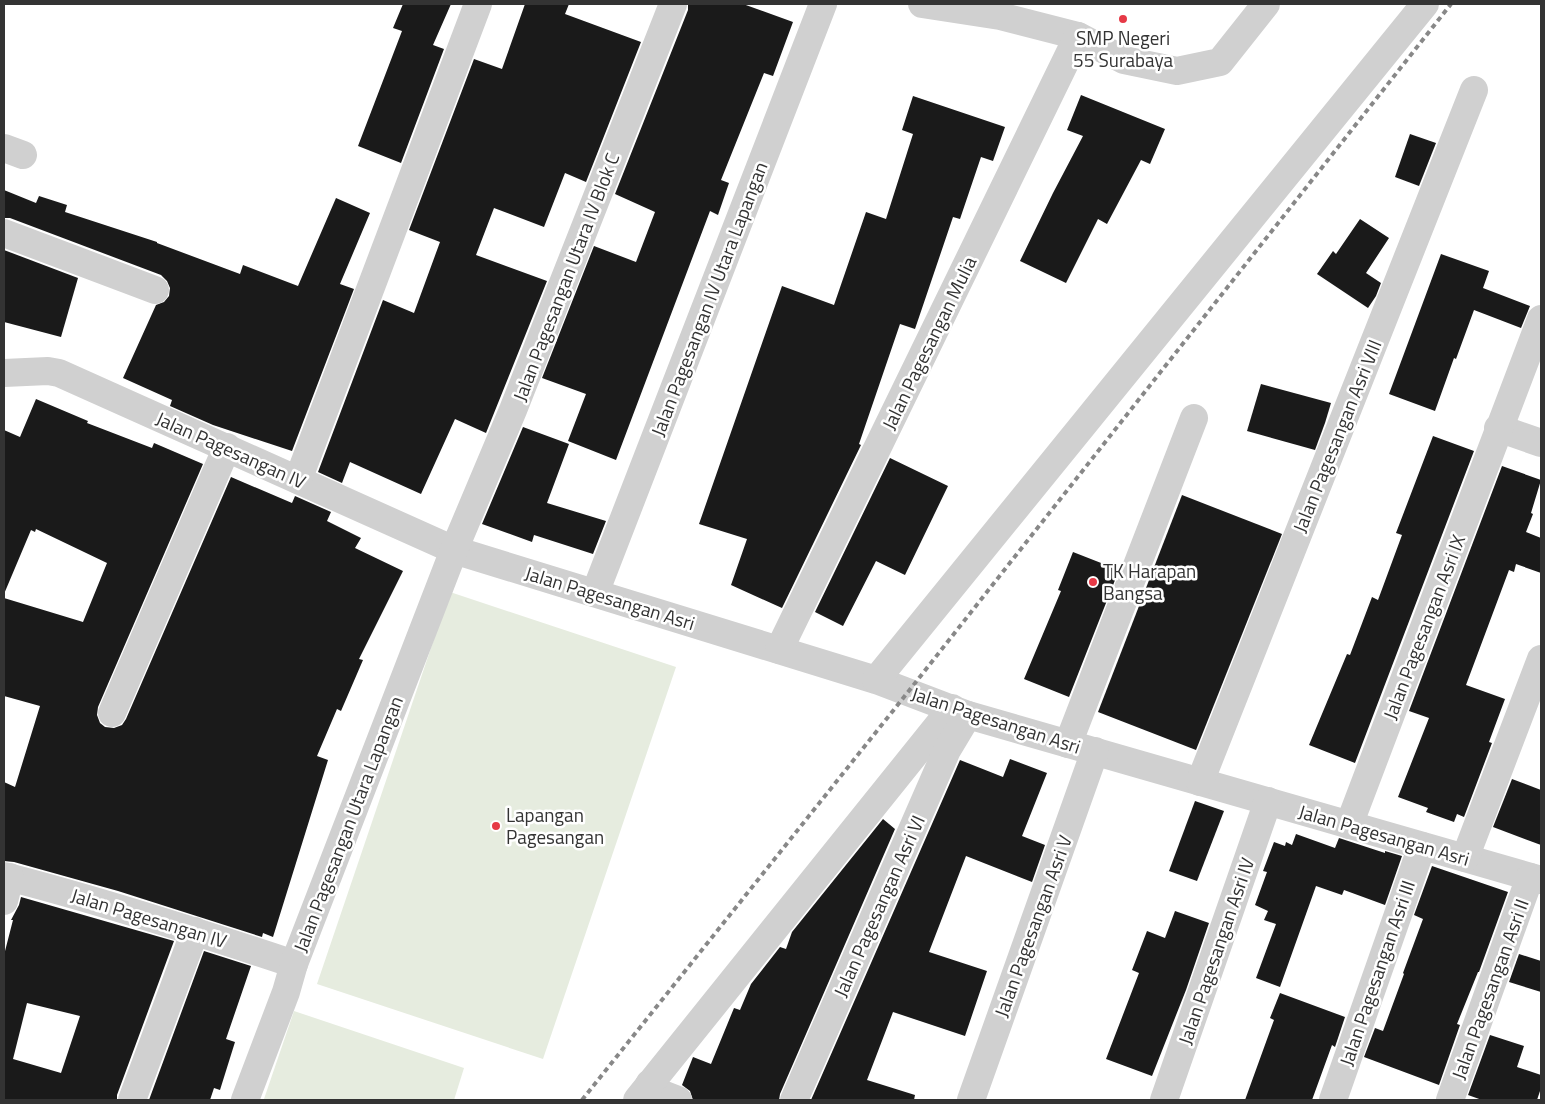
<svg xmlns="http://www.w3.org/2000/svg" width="1545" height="1104" font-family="'Titillium Web',sans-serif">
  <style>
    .green { fill: #e6ecdf }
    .building { fill: #1a1a1a; fill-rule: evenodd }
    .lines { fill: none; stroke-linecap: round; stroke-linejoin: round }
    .minor { stroke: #d0d0d0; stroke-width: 28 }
    .rail { stroke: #888; stroke-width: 4; stroke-dasharray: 5 4; stroke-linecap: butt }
    .poi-dot { fill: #e63946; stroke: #fff; stroke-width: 2 }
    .labels { text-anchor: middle; stroke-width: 5; stroke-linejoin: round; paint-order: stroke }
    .poi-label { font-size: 19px; fill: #333; stroke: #fff; text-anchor: start }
    .street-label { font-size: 19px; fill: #333; stroke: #fff }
  </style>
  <rect width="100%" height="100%" fill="#fff"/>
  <g class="green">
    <path d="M 450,592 L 676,667 L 543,1059 L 317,984 Z"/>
    <path d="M 294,1011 L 464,1068 L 454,1100 L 264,1099 Z"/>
  </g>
  <g class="building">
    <path d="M 403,4 L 451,4 L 433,45 L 444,49 L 401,163 L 358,146 L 402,31 L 393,28 Z"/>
    <path d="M 525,4 L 569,4 L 565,14 L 641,42 L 586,182 L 565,173 L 544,227 L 494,208 L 476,255 L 547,281 L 486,433 L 455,419 L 421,494 L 350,462 L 342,483 L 318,472 L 383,300 L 414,313 L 440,242 L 409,230 L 474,59 L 502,69 Z"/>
    <path d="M 688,4 L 743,4 L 793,22 L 773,76 L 764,73 L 721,180 L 729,183 L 718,215 L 710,211 L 616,460 L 568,441 L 586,394 L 542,378 L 594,246 L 636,262 L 655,212 L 615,194 L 688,10 Z"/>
    <path d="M 1081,95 L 1165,129 L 1150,164 L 1141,160 L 1107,224 L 1098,219 L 1066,283 L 1020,261 L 1053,193 L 1083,136 L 1067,130 Z"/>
    <path d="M 913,96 L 1005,127 L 993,161 L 981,157 L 960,219 L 953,217 L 915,329 L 900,324 L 859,444 L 861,445 L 782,608 L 731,585 L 747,539 L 699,524 L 782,286 L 834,305 L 866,212 L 886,219 L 913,134 L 902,130 Z"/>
    <path d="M 1410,134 L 1436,143 L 1419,186 L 1395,177 Z"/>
    <path d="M 4,190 L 36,203 L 39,196 L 67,205 L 65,212 L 157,242 L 157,243 L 240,274 L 243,265 L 298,286 L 336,198 L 370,213 L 340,284 L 354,289 L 292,451 L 213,425 L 170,406 L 172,400 L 123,378 L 156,305 L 164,302 L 169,296 L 170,288 L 167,281 L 161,275 L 10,218 L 4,218 Z"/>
    <path d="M 1360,219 L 1389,238 L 1366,273 L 1381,283 L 1376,296 L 1368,308 L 1317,274 L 1333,251 L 1336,254 Z"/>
    <path d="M 4,250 L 78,278 L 61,337 L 4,322 Z"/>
    <path d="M 1441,254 L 1489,271 L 1483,288 L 1530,306 L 1521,328 L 1474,310 L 1456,359 L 1454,358 L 1435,411 L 1389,394 Z"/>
    <path d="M 1261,384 L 1331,403 L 1325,423 L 1315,450 L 1247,431 Z"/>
    <path d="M 36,399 L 88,421 L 87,423 L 152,448 L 154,443 L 203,464 L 98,707 L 97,715 L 100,723 L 105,727 L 114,728 L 122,725 L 126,719 L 231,477 L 292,503 L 295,496 L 331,512 L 327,521 L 361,538 L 355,548 L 403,571 L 359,659 L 363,660 L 341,711 L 337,709 L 317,756 L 328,760 L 273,937 L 263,933 L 262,937 L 118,891 L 14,862 L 4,861 L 4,782 L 15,787 L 40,706 L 4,696 L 4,598 L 83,622 L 107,563 L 36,529 L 35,532 L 31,530 L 4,594 L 4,430 L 20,437 Z"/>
    <path d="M 523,427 L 569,444 L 547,503 L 606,521 L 593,554 L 534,535 L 532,542 L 482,524 Z"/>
    <path d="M 1433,436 L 1474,451 L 1355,763 L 1309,745 L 1347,654 L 1350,655 L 1372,597 L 1378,600 L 1402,535 L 1396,533 Z"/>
    <path d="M 890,458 L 948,486 L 905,575 L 876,561 L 843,626 L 815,612 Z"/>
    <path d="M 1502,466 L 1541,480 L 1531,513 L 1533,514 L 1526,532 L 1541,538 L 1541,573 L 1516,564 L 1514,572 L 1509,570 L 1466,685 L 1505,699 L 1489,742 L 1492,743 L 1464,817 L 1457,814 L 1454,822 L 1426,812 L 1428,808 L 1398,797 L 1429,718 L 1409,711 Z"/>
    <path d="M 1182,495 L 1282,534 L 1196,750 L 1098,712 Z"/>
    <path d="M 1073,552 L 1119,570 L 1069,697 L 1024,679 L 1061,591 L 1058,590 Z"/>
    <path d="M 1010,759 L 1047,773 L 1022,836 L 1045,845 L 1032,882 L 966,856 L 929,952 L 987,971 L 965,1036 L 893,1012 L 867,1080 L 915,1095 L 914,1100 L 811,1100 L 960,760 L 1003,777 Z"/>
    <path d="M 1512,779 L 1541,790 L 1541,845 L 1493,827 Z"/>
    <path d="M 1195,801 L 1224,811 L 1197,881 L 1169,871 Z"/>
    <path d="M 883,819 L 895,829 L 780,1094 L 779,1100 L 693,1100 L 690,1091 L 682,1085 L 693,1057 L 711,1064 L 734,1008 L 740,1010 L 751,984 L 780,947 L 786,949 L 792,932 Z"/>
    <path d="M 1296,834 L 1335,848 L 1339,838 L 1385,853 L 1385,851 L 1402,856 L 1385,905 L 1344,890 L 1342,895 L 1316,886 L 1280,987 L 1256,978 L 1276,924 L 1264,920 L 1268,911 L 1255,905 L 1267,872 L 1263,871 L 1274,842 L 1285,846 L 1286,842 L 1292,845 Z"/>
    <path d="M 1432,866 L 1508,892 L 1479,972 L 1478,972 L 1457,1024 L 1460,1025 L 1439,1085 L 1364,1057 L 1375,1028 L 1383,1031 L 1404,974 L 1403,973 L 1423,919 L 1414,915 Z"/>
    <path d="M 21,897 L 174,941 L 117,1095 L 117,1100 L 4,1100 L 4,955 L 13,920 L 11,920 L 19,905 ZM 27,1003 L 80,1016 L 61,1073 L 13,1059 Z"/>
    <path d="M 1175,911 L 1209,923 L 1186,990 L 1152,1076 L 1106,1059 L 1139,973 L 1132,970 L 1147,931 L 1165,938 Z"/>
    <path d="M 204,951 L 251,966 L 226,1039 L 235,1042 L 220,1090 L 214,1088 L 210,1100 L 149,1100 Z"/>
    <path d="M 1519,954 L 1541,961 L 1541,992 L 1509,982 Z"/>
    <path d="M 1280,993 L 1345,1017 L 1335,1047 L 1332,1045 L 1312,1100 L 1245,1100 L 1274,1020 L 1270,1018 Z"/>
    <path d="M 1490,1035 L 1524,1046 L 1517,1067 L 1541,1075 L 1541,1088 L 1537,1100 L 1482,1100 L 1468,1095 Z"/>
  </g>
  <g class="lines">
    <g class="minor">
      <path d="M 922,4 L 1000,16 L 1078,36 L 1124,60 L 1177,71 L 1220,62 L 1266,4"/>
      <path d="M 4,148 L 23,155"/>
      <path d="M 4,233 L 155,290"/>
      <path d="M 4,373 L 48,371 L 59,373 L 454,550 L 876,680 L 968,715 L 1541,880"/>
      <path d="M 1498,428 L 1541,443"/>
      <path d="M 298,480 L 478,4"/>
      <path d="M 595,593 L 823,4"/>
      <path d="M 779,650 L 1078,36"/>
      <path d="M 876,680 L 1425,4"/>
      <path d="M 112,713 L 227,447"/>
      <path d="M 1068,744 L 1194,418"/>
      <path d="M 1200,782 L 1474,90"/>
      <path d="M 1349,825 L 1541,319"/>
      <path d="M 1465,858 L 1541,659"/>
      <path d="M 4,876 C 102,901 198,932 294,964"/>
      <path d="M 4,901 L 10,877"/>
      <path d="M 649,1084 L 660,1093 L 678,1100"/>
      <path d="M 132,1100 L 195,931"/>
      <path d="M 245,1100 L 286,992 L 294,964 L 454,550 L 513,410 L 673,4"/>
      <path d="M 637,1100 L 952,708"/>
      <path d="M 794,1100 L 947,750 L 968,715"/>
      <path d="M 971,1100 L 1095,751"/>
      <path d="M 1164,1100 L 1268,801"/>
      <path d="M 1333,1100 L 1422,846"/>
      <path d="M 1450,1100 L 1530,877"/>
    </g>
    <path class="rail" d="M 582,1100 L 908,692 L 1451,4"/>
  </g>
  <g class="poi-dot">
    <circle cx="1123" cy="19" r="5"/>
    <circle cx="1093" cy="582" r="5"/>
    <circle cx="496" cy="826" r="5"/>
  </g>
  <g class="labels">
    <g class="poi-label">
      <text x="1123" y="45" text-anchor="middle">SMP Negeri<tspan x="1123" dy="22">55 Surabaya</tspan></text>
      <text x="1103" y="578">TK Harapan<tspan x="1103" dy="22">Bangsa</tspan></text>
      <text x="506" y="822">Lapangan<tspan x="506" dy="22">Pagesangan</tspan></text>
    </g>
    <g class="street-label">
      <text transform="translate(566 277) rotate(-69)" y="7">Jalan Pagesangan Utara IV Blok C</text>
      <text transform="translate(709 299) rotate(-69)" y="7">Jalan Pagesangan IV Utara Lapangan</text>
      <text transform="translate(929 343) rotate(-64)" y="7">Jalan Pagesangan Mulia</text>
      <text transform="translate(1337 436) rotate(-68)" y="7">Jalan Pagesangan Asri VIII</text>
      <text transform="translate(231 450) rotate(24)" y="7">Jalan Pagesangan IV</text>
      <text transform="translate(610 598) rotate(17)" y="7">Jalan Pagesangan Asri</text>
      <text transform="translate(1424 627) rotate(-69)" y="7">Jalan Pagesangan Asri IX</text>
      <text transform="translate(996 720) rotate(18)" y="7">Jalan Pagesangan Asri</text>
      <text transform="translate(348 824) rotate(-69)" y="7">Jalan Pagesangan Utara Lapangan</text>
      <text transform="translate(1384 835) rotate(16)" y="7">Jalan Pagesangan Asri</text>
      <text transform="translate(879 906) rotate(-66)" y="7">Jalan Pagesangan Asri VI</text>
      <text transform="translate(149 918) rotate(17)" y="7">Jalan Pagesangan IV</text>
      <text transform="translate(1033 926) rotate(-70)" y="7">Jalan Pagesangan Asri V</text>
      <text transform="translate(1216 951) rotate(-71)" y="7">Jalan Pagesangan Asri IV</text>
      <text transform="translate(1377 973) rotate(-71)" y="7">Jalan Pagesangan Asri III</text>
      <text transform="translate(1490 989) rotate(-70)" y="7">Jalan Pagesangan Asri II</text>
    </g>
  </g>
  <rect width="1545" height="1104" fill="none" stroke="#333333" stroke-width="10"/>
</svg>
